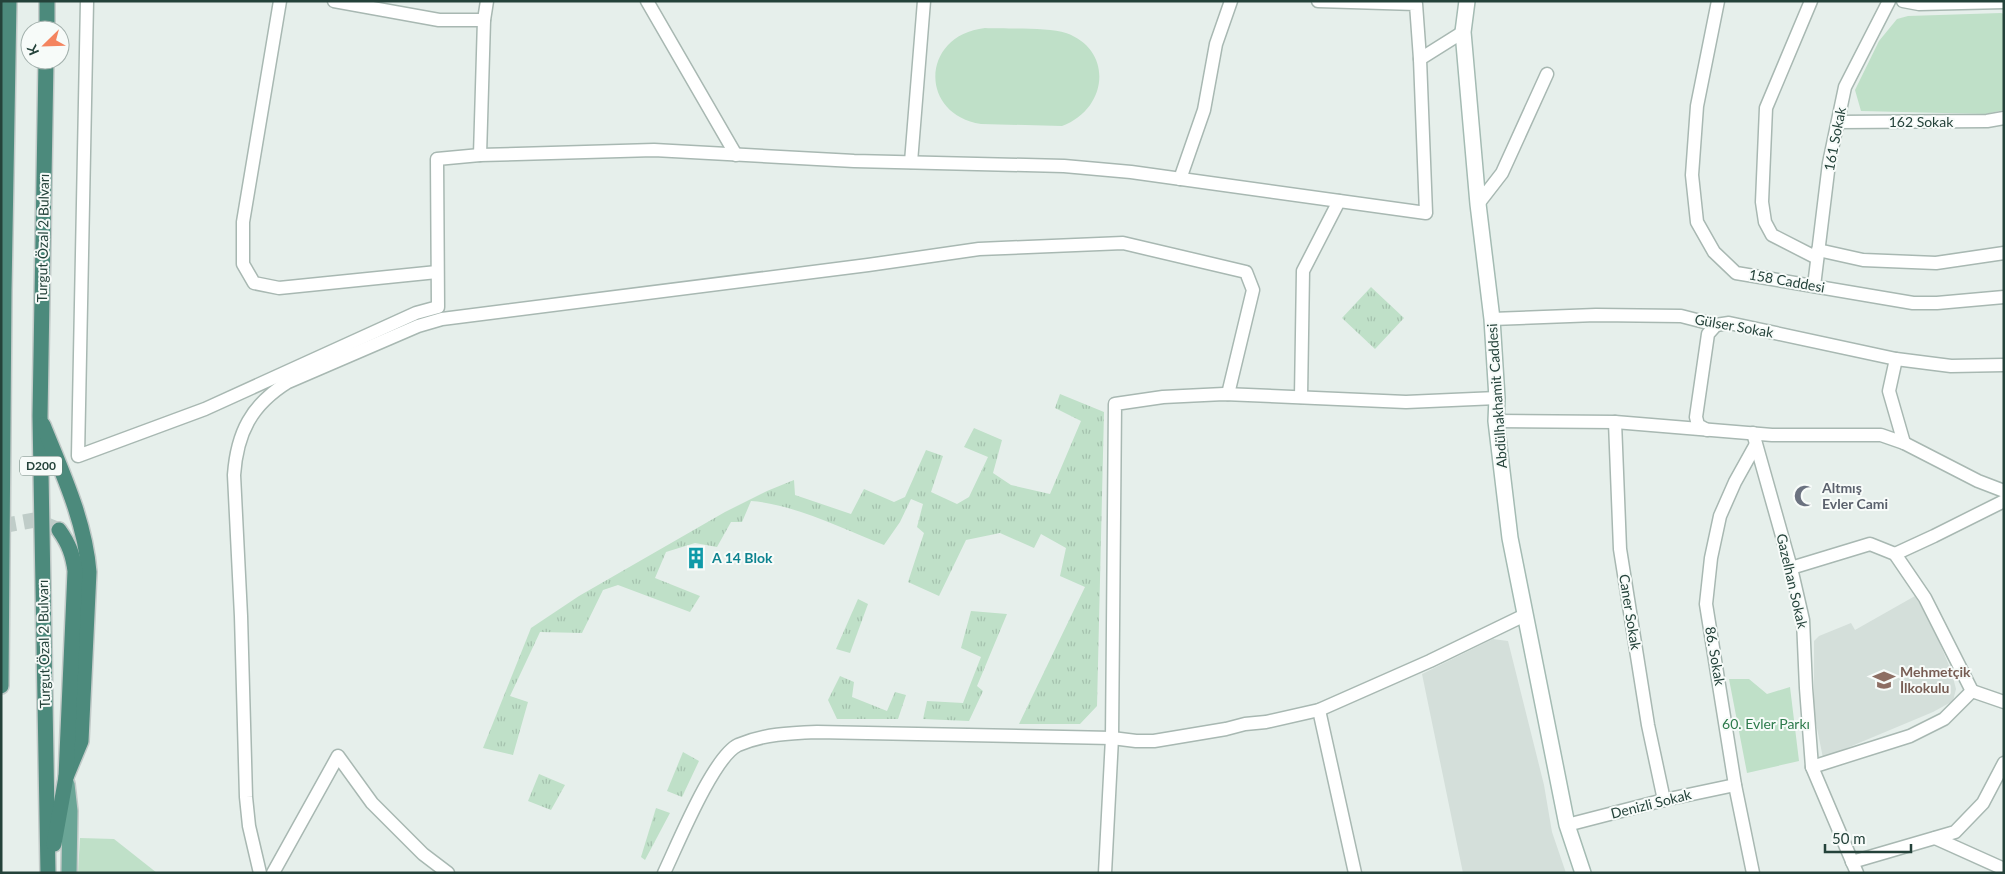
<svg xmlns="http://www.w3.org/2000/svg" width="2005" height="874" font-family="Lato,sans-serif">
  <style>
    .built { fill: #d4dfda }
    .grass { fill: url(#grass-tufts) }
    .park { fill: #bfe0c8 }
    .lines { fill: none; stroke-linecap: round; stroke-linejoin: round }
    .trunk-tunnel { stroke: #bfccc8; stroke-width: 15; stroke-dasharray: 15 8; stroke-linecap: butt }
    .minor-casing { stroke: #a8b8b2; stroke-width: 15 }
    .secondary-casing { stroke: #a4bbb3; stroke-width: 18 }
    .primary-casing { stroke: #c2cac8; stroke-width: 18 }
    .trunk-casing { stroke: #c2cac8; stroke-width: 18 }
    .minor { stroke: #fff; stroke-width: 12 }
    .secondary { stroke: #fff; stroke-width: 15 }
    .primary { stroke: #6aa596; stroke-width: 15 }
    .trunk { stroke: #4c8a7c; stroke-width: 15 }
    .labels { text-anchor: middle; stroke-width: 4; stroke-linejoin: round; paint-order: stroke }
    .shield { fill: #f7fbf9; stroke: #637a73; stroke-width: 1 }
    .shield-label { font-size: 12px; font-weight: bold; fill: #24423a }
    .street-label { font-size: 14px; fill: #24423a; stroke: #f7fbf9 }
    .worship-label { font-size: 14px; font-weight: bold; fill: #5b616d; stroke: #f7fbf9; text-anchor: start }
    .culture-label { font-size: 14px; font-weight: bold; fill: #0d838f; stroke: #f7fbf9; text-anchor: start }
    .education-label { font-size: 14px; font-weight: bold; fill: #785e54; stroke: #f7fbf9; text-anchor: start }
    .park-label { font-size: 14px; fill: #2d7a4b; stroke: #f7fbf9 }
  </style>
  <defs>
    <pattern id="grass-tufts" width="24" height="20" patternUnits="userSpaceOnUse" patternTransform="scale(1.25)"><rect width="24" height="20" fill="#bfe0c8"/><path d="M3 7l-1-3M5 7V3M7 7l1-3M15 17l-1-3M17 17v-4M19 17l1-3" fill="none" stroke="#a4c1ad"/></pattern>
  </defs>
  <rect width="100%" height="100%" fill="#e6efeb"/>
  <g class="built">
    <path d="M 1915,596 L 1931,623 L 1951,670 L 1956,689 L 1953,701 L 1933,712 L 1823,758 L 1814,713 L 1814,641 L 1819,636 L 1851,623 L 1855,630 Z"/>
    <path d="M 1493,639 L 1508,641 L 1544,785 L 1552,832 L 1566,873 L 1463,873 L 1422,674 Z"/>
  </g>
  <g class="grass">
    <path d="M 1371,287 L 1404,318 L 1375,349 L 1342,318 Z"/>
    <path d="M 1060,394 L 1104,412 L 1097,706 L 1080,724 L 1019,724 L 1085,587 L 1060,576 L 1066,548 L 1041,534 L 1034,548 L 1000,533 L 966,540 L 939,596 L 908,582 L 924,533 L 917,527 L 923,504 L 911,499 L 900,522 L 884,545 C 844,529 793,504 751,501 L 742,522 L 731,522 L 717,547 L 695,543 L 666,552 L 655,578 L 700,596 L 690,612 L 618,585 L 603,590 L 582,633 L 540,632 L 510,696 L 528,702 L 513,755 L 483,748 L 531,628 L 579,596 L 725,512 L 767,491 L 794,480 L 795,495 L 851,514 L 864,489 L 894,502 L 905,497 L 926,450 L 943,456 L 931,492 L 957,504 L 969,497 L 988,457 L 964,447 L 974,428 L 1002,440 L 993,473 L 1011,485 L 1050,494 L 1081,421 L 1055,408 Z"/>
    <path d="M 858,599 L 868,604 L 850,653 L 836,649 Z"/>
    <path d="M 971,611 L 1007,614 L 977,686 L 983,691 L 969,721 L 923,719 L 927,701 L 963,703 L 981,657 L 961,648 Z"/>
    <path d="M 840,676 L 854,682 L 852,697 L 887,711 L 895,692 L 906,695 L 898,719 L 837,719 L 828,700 Z"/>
    <path d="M 683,752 L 699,761 L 682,797 L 667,791 Z"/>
    <path d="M 539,774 L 565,785 L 551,810 L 528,801 Z"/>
    <path d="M 656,808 L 670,813 L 645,860 L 641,857 Z"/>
  </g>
  <g class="park">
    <path d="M 2001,13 L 2004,14 L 2004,110 L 1985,114 L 1861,111 L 1855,90 L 1879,41 L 1897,19 L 1908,16 Z"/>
    <path d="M 985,28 C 1006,29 1048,27 1066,33 C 1114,50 1108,109 1062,126 L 981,124 C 918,114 921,35 985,28 Z"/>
    <path d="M 1729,679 L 1749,679 L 1767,694 L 1790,687 L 1799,761 L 1747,773 Z"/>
    <path d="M 80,838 L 114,839 L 157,873 L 78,873 Z"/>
  </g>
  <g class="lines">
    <path class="trunk-tunnel" d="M 1,526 L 35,520 L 59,530"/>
    <g class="minor-casing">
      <g id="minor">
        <path d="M 87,1 L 78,456 L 205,409 L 416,313 L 438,307 L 437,159 L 480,155 L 654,150 L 854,161 L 1064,166 L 1131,172 L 1426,213 L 1420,59 L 1463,32"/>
        <path d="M 280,1 L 243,222 L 243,264 L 254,283 L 279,288 L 437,272"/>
        <path d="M 334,1 L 439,20 L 484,20"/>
        <path d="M 647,1 L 736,155"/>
        <path d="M 1318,1 L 1416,4 L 1420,59"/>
        <path d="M 1718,1 L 1697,106 L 1692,175 L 1697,222 L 1714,252 L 1736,273 L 1913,303 L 1937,303 L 2004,297"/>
        <path d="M 1811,1 L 1766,108 L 1762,202 L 1765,222 L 1772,235 L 1817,258"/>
        <path d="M 1903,1 L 1919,4 L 2004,2"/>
        <path d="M 1838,122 L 1987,121 L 2004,118"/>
        <path d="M 480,155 L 484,20 L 487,1"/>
        <path d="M 911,162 L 924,1"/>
        <path d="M 1180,179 L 1204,110 L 1216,44 L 1231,1"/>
        <path d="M 1478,204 L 1502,173 L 1547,74"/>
        <path d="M 1818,250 L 1863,260 L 1936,263 L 2004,253"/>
        <path d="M 1814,286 L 1829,163 L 1845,87 L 1889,1"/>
        <path d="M 1492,319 L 1596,315 L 1681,316 L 1716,325 L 1729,323 L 1896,359 L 1951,366 L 2004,365"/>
        <path d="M 1896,359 L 1889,391 L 1904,443"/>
        <path d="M 1301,397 L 1303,271 L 1339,201"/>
        <path d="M 1496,421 L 1615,422 L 1772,435 L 1881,435 L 1904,443 L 1978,481 L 2004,491"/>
        <path d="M 1615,422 L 1620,549 L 1648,725 L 1664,800"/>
        <path d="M 1707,430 L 1698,425 L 1696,417 L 1708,334 L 1716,325"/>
        <path d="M 1753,433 L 1791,568 L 1803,620 L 1806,688 L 1812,767 L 1857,873"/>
        <path d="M 1895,554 L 1934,536 L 2004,501"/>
        <path d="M 1791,568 L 1870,544 L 1895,554 L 1925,598 L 1972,691"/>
        <path d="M 1319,710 L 1355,873"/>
        <path d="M 1812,767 L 1910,736 L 1944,719 L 1972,691 L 2004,702"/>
        <path d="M 1567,825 L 1664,800 L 1735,785"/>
        <path d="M 1935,838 L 2004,869"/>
        <path d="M 1852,862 L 1955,832 L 1983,803 L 2004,763"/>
        <path d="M 260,873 L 249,826 L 246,797 L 241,616 L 234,475 C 237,433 251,405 288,382 L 418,326 L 442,319 L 868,265 L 979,249 L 1123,243 L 1246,272 L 1253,290 L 1228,394"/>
        <path d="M 273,873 L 338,756 L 372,803 L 423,854 L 448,873"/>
        <path d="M 664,873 C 677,846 713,757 738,745 C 764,734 790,733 817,732 L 1112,738 L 1136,741 L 1154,741 L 1226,729 L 1245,724 L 1266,722 L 1319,710 L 1430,661 L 1525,615"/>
        <path d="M 1105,873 L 1112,738 L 1115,404 L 1163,397 L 1224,394 L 1406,402 L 1497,398"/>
        <path d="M 1753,873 L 1735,785 L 1706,604 L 1711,558 L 1720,516 L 1735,482 L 1755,446"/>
      </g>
    </g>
    <g class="secondary-casing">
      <path id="secondary" d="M 1467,1 L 1463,32 L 1478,204 L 1492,319 L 1497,398 L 1496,421 L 1510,538 L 1567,825 L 1583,873"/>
    </g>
    <g class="primary-casing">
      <path id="primary" d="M 67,784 L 70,811 L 69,873"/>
    </g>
    <g class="trunk-casing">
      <g id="trunk">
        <path d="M 47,30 L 47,1"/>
        <path d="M 46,60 L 40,416 L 48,873"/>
        <path d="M 43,425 C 62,472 85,521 89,572 L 81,741 L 66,777"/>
        <path d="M 1,686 L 4,291 L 9,1"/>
        <path d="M 54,844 L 66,777 L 75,571 C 73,555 69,544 59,530"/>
      </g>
    </g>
    <use href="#minor" class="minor"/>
    <use href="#secondary" class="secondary"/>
    <use href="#primary" class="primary"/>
    <use href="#trunk" class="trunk"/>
  </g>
  <defs>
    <g id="mosque-bare" transform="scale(1.725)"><path d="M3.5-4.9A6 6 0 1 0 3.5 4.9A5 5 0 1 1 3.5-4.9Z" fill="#6b7280" stroke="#f7fbf9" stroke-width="2.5" paint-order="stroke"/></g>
    <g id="building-bare" transform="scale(1.725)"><path d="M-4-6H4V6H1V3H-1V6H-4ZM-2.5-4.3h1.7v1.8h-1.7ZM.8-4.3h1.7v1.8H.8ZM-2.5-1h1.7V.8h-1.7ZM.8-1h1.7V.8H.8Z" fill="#0f9aa8" stroke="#f7fbf9" stroke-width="2.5" paint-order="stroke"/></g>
    <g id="school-bare" transform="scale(1.725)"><path d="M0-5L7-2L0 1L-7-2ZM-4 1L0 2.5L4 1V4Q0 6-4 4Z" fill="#8d6e63" stroke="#f7fbf9" stroke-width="2.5" paint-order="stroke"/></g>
  </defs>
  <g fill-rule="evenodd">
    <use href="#mosque-bare" x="1805" y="496"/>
    <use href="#building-bare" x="696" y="558"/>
    <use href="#school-bare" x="1884" y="680"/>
  </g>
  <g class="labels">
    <rect class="shield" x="20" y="456.5" width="42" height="19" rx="4"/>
    <g class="shield-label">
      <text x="41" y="470">D200</text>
    </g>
    <g class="street-label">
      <text x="1921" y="127">162 Sokak</text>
      <text transform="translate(1835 139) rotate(-79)" y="5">161 Sokak</text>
      <text transform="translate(43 238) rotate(-89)" y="5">Turgut Özal 2 Bulvarı</text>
      <text transform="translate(1787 281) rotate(10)" y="5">158 Caddesi</text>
      <text transform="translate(1734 326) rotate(10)" y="5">Gülser Sokak</text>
      <text transform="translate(1497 396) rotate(-94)" y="5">Abdülhakhamit Caddesi</text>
      <text transform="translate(1792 581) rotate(77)" y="5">Gazelhan Sokak</text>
      <text transform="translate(1630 612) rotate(81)" y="5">Caner Sokak</text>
      <text transform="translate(44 644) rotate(-91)" y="5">Turgut Özal 2 Bulvarı</text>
      <text transform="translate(1715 656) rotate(80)" y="5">86. Sokak</text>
      <text transform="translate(1651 804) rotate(-14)" y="5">Denizli Sokak</text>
    </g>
    <g class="worship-label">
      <text x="1822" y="493">Altmış<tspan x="1822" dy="16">Evler Cami</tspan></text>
    </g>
    <g class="culture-label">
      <text x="712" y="563">A 14 Blok</text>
    </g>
    <g class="education-label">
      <text x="1900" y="677">Mehmetçik<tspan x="1900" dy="16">İlkokulu</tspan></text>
    </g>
    <g class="park-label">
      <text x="1766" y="729">60. Evler Parkı</text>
    </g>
  </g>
  <rect width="2005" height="874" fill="none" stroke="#24423a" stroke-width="5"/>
  <g transform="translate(45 45) rotate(247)"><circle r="24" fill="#f7fbf9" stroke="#a3b1ad"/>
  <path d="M0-4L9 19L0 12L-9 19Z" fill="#f4845f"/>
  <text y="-8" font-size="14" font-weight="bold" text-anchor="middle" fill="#24423a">K</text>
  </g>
  <path d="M1825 844v8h86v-8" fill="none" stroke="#24423a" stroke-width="2.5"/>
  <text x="1832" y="844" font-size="15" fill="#24423a" stroke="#f7fbf9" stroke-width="4" paint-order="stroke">50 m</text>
</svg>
